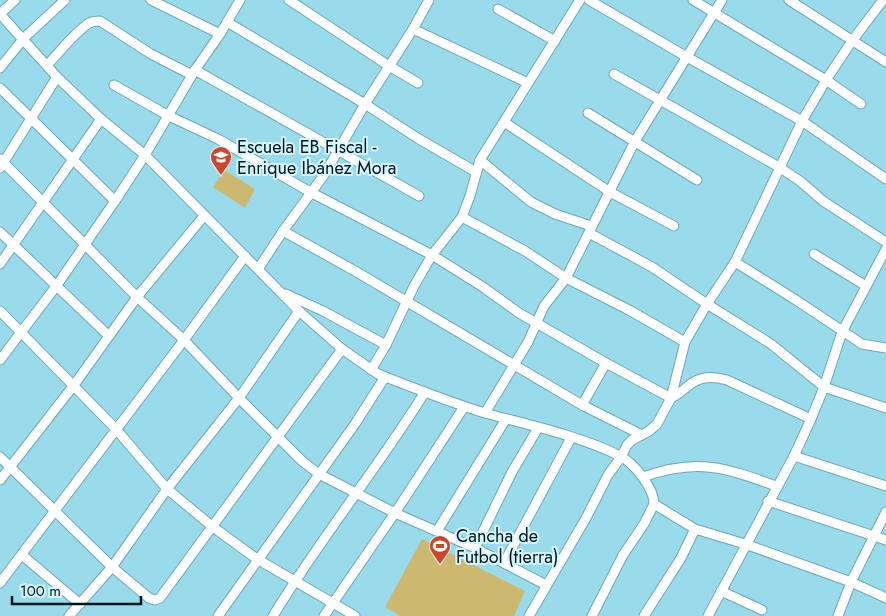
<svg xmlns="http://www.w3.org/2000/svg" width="886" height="616" font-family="Jost,sans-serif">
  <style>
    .green { fill: #cdb870 }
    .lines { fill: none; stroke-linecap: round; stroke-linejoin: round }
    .street-casing { stroke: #69a9b8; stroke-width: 11 }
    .street { stroke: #fff; stroke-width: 9 }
    .labels { text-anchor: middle; stroke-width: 4; stroke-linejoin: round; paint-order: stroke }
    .poi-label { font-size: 18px; fill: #00151a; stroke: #d6f6fd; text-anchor: start }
  </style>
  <rect width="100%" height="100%" fill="#99dbea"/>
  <g class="green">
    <path d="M 224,170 L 255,189 L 245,208 L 213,187 Z"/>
    <path d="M 422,539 L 525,591 L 514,616 L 400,616 L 385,607 Z"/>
  </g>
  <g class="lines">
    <g class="street-casing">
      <g id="street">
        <path d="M 151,0 L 220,34"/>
        <path d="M 289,0 L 389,66 L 418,83"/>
        <path d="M 589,0 L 687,57 L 802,121 L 886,179"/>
        <path d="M 693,0 L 826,80 L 861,104"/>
        <path d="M 789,0 L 886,62"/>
        <path d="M 498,9 L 555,41"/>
        <path d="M 0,14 L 57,77 L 101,119 L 145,155 L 299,311 L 342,349 L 378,374 C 414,388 449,402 485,413 C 528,425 581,436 620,456 C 634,463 654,488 654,504 L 695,529 L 745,544 L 851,582 L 886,598"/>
        <path d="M 0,14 L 15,0"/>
        <path d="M 227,22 L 365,104 L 419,139 L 476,172"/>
        <path d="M 413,29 L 528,83"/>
        <path d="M 47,65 C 60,52 73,34 89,23 C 93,21 96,21 100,21 L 151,54 L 192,75"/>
        <path d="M 0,68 L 24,38 L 65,0"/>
        <path d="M 195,70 L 419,196"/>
        <path d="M 614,74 L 779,167 L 800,181 L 823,201 L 886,242"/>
        <path d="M 114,85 L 169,116 L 218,139 L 312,193 L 432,255 L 483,287 L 519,313 L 606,363 L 671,398 C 678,395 682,391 688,386 C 700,376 712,376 727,380 L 811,419"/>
        <path d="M 0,88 L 115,201"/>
        <path d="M 588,113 L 697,180"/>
        <path d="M 504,122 L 610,192 L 674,226"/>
        <path d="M 0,159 L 137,297 L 184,340 L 239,398 L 302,461 L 319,474 L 395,513 L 475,548 L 546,585"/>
        <path d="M 480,160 L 531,202 L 555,214 L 591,226"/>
        <path d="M 0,168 L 57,77"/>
        <path d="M 462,217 L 525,251 L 566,278 L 629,310 L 685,342"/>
        <path d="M 283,231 L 355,271 L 582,405 L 642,435"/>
        <path d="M 0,232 L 109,336"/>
        <path d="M 589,233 L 652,267 L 707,304 L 771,344 L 824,387 L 886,408"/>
        <path d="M 814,254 L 866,286"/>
        <path d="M 735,262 L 796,300 L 862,344 L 886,348"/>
        <path d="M 0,264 L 101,119"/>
        <path d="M 258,269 L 283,231 L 324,175 L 365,104 L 413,29 L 429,0"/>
        <path d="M 286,294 L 323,311 L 386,345"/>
        <path d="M 0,311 L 116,429 L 167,489 L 213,527 L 257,559 L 355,616"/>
        <path d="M 0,360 L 57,285 L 115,201 L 145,155 L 195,70 L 220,34 L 240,0"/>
        <path d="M 371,370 L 386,345 L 414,286 L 432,255 L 462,217 L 470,196 L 480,160 L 580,0"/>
        <path d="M 582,405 L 606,363"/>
        <path d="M 485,413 L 528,342 L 544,306 L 566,278 L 635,141 L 722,0"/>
        <path d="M 794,456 L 886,486"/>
        <path d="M 0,457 L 112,567 L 149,598 L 155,600 L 160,598 L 342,349"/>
        <path d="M 643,477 C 697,458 724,467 776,486"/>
        <path d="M 0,480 L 74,385 L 137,297 L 204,216"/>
        <path d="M 768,501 L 886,540"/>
        <path d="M 437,531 L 506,419"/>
        <path d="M 475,548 L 512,472 L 538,428"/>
        <path d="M 22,555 L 80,604"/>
        <path d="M 504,563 L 571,438"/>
        <path d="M 0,583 L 184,340 L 245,256"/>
        <path d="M 721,591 L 762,610"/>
        <path d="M 69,616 L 112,567 L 167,489 L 239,398 L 299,311"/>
        <path d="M 218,616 L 355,424 L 385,377"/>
        <path d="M 273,616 C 320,539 377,469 425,392"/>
        <path d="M 324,616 L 395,513 L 464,407"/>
        <path d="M 529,616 L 586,518 L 608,475 L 621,457 L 627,445 L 632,440 L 649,431 L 657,424 L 671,398 L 685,342 L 707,304 L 735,262 L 802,121 L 826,80 L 852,41 L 883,0"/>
        <path d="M 592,616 L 623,555 L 644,524 L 654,504"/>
        <path d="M 644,616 L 681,558 L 695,529"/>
        <path d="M 708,616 L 794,456 L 811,419 L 824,387 L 842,332 L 886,249"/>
        <path d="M 838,616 L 851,582 L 886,512"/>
      </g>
    </g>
    <use href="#street" class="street"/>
  </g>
  <defs>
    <g id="school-pin" transform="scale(1.125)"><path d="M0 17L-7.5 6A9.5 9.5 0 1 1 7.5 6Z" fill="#cf4526" stroke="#d6f6fd"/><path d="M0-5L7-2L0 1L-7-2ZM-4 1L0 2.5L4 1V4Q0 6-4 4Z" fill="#fff"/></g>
    <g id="stadium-pin" transform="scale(1.125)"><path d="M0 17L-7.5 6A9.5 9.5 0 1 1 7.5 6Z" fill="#cf4526" stroke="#d6f6fd"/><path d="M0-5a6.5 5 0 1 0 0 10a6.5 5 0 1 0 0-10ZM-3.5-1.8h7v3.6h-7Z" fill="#fff"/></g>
  </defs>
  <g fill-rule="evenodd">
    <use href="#school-pin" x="221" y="157"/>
    <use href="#stadium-pin" x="440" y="546"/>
  </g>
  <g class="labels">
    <g class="poi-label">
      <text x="237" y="153">Escuela EB Fiscal -<tspan x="237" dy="21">Enrique Ibánez Mora</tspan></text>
      <text x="456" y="542">Cancha de<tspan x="456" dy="21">Futbol (tierra)</tspan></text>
    </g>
  </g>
  <path d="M12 596v8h129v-8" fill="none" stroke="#00151a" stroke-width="2.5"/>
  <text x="20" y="596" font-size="15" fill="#00151a" stroke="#d6f6fd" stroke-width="4" paint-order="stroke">100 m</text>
</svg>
